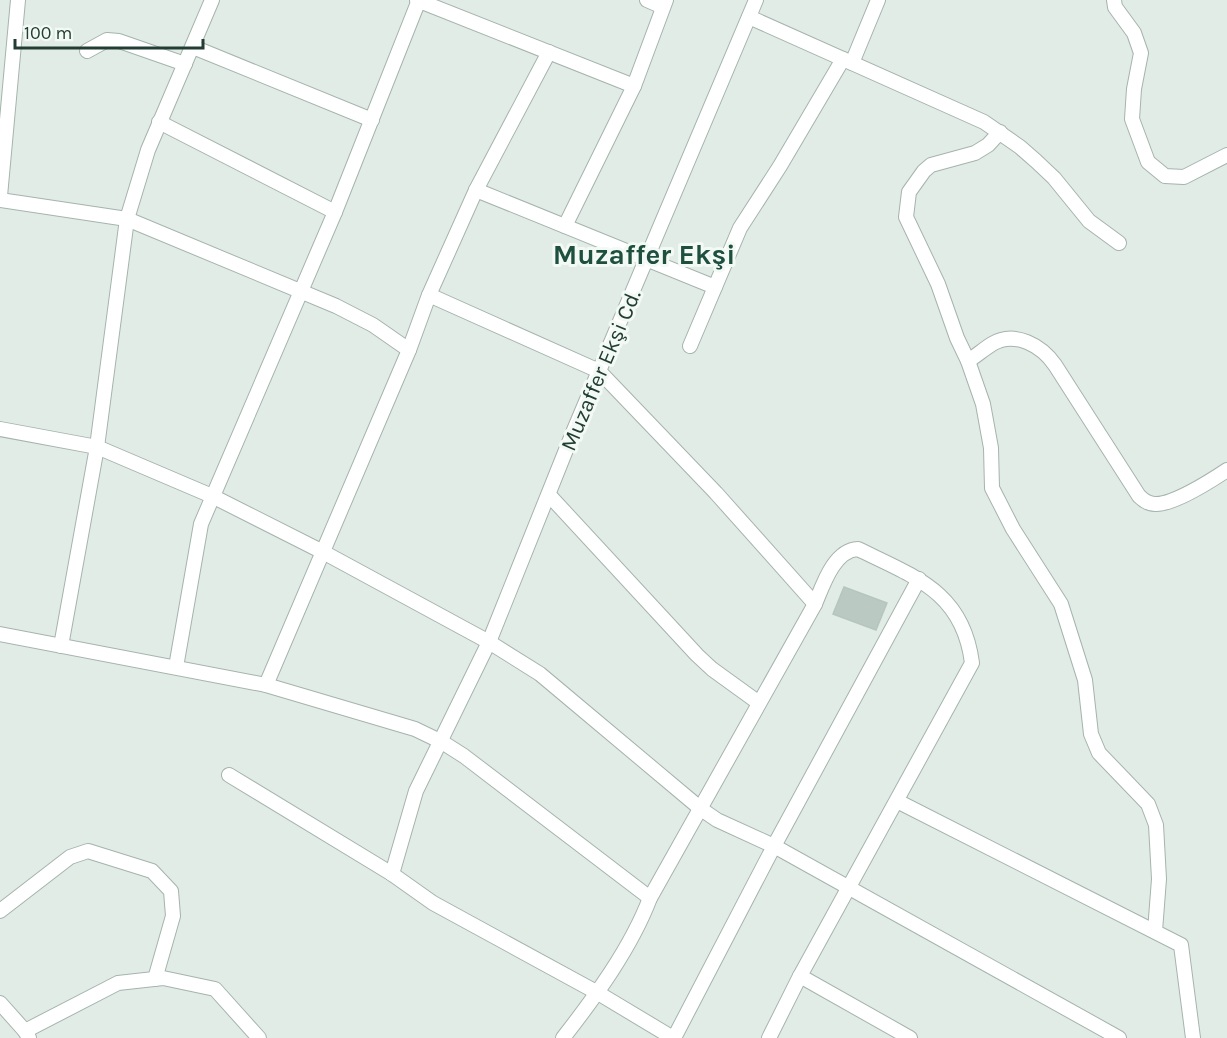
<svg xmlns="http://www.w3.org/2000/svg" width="1227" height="1038" font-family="Karla,sans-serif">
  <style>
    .building { fill: #bacac2; stroke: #b4c6bd; stroke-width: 1.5 }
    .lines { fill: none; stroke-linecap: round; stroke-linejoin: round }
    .minor-casing { stroke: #a5b4ad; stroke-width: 16 }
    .minor { stroke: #fff; stroke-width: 14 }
    .labels { text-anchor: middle; stroke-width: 6; stroke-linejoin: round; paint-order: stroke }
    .street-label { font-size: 22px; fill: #223d33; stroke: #f3f9f5 }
    .district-label { font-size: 28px; font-weight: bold; fill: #1e4f3f; stroke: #f3f9f5 }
  </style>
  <rect width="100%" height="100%" fill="#e2ece7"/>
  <path class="building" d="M 844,587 L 887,603 L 876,630 L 833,614 Z"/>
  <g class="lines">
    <g class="minor-casing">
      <g id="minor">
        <path d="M 417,0 L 634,86"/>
        <path d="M 647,0 L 663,7"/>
        <path d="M 1114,0 L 1115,7 L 1134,33 L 1141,53 L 1134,89 L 1132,119 L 1148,162 L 1165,176 L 1184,177 L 1227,155"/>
        <path d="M 749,17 L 984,122 L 1020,147 L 1036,161 L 1054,178 L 1089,221 L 1119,243"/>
        <path d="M 193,47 L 372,120"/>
        <path d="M 87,51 L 107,40 L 119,41 L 185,64"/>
        <path d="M 852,63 L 878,0"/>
        <path d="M 159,122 L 335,212"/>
        <path d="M 1000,132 L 988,145 L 975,153 L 931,165 L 924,171 L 909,192 L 906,217 L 938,284 L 957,338 L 968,361 L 983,404 L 991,448 L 992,488 L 1013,529 L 1061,604 L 1085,680 L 1091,734 L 1099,753 L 1148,804 L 1156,825 L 1159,879 L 1155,931"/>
        <path d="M 476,190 L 715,287"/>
        <path d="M 0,196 L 18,0"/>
        <path d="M 0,200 L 127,219 L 336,306 L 373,325 L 409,350"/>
        <path d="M 565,226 L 634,86 L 666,0"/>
        <path d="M 429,295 L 599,371 L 716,493 L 815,604"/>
        <path d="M 690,346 L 740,228 L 780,166 L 843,59"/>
        <path d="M 968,361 C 976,356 984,349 992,344 C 1015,330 1042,346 1055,365 L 1139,496 C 1143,500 1148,504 1155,504 C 1173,505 1212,480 1227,470"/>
        <path d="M 0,429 L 97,447 L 212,496 L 323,552 L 489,642 L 540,674 L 701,809 L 717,820 L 774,846 L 1119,1038"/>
        <path d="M 549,495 L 697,655 L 712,669 L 759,703"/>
        <path d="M 0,634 L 266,685 L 415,729 L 442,742 L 464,756 L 650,898"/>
        <path d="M 61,646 L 97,447 L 127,219 L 148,150 L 212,0"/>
        <path d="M 176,667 L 201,524 L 335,212 L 419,0"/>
        <path d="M 266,685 L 409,350 L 429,295 L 476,190 L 549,52"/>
        <path d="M 229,775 L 392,874 L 433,903 L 598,993 L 673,1038"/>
        <path d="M 897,801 L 1181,945 L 1193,1038"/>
        <path d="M 392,874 L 416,791 L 489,642 L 574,430 L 756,0"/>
        <path d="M 0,911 L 70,857 L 88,851 L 152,871 L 171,891 L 173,916 L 155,979"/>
        <path d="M 800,976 L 910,1038"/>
        <path d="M 0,1003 L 25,1031 L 29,1038"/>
        <path d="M 25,1031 L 118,983 L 163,978 L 215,989 L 259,1038"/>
        <path d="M 563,1038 C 595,997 631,948 650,898 L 815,604 C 823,585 834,550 858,549 C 915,577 963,592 972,663 L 800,976 L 769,1038"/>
        <path d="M 674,1038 L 774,846 L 919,579"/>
      </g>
    </g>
    <use href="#minor" class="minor"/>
  </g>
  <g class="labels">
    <g class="street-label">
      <text transform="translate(600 370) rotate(-67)" y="8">Muzaffer Ekşi Cd.</text>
    </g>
    <g class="district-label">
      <text x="644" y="264">Muzaffer Ekşi</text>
    </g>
  </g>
  <path d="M15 39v9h188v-9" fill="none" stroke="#223d33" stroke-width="3"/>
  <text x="24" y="39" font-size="18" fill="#223d33" stroke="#f3f9f5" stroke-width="4.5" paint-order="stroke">100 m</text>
</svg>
